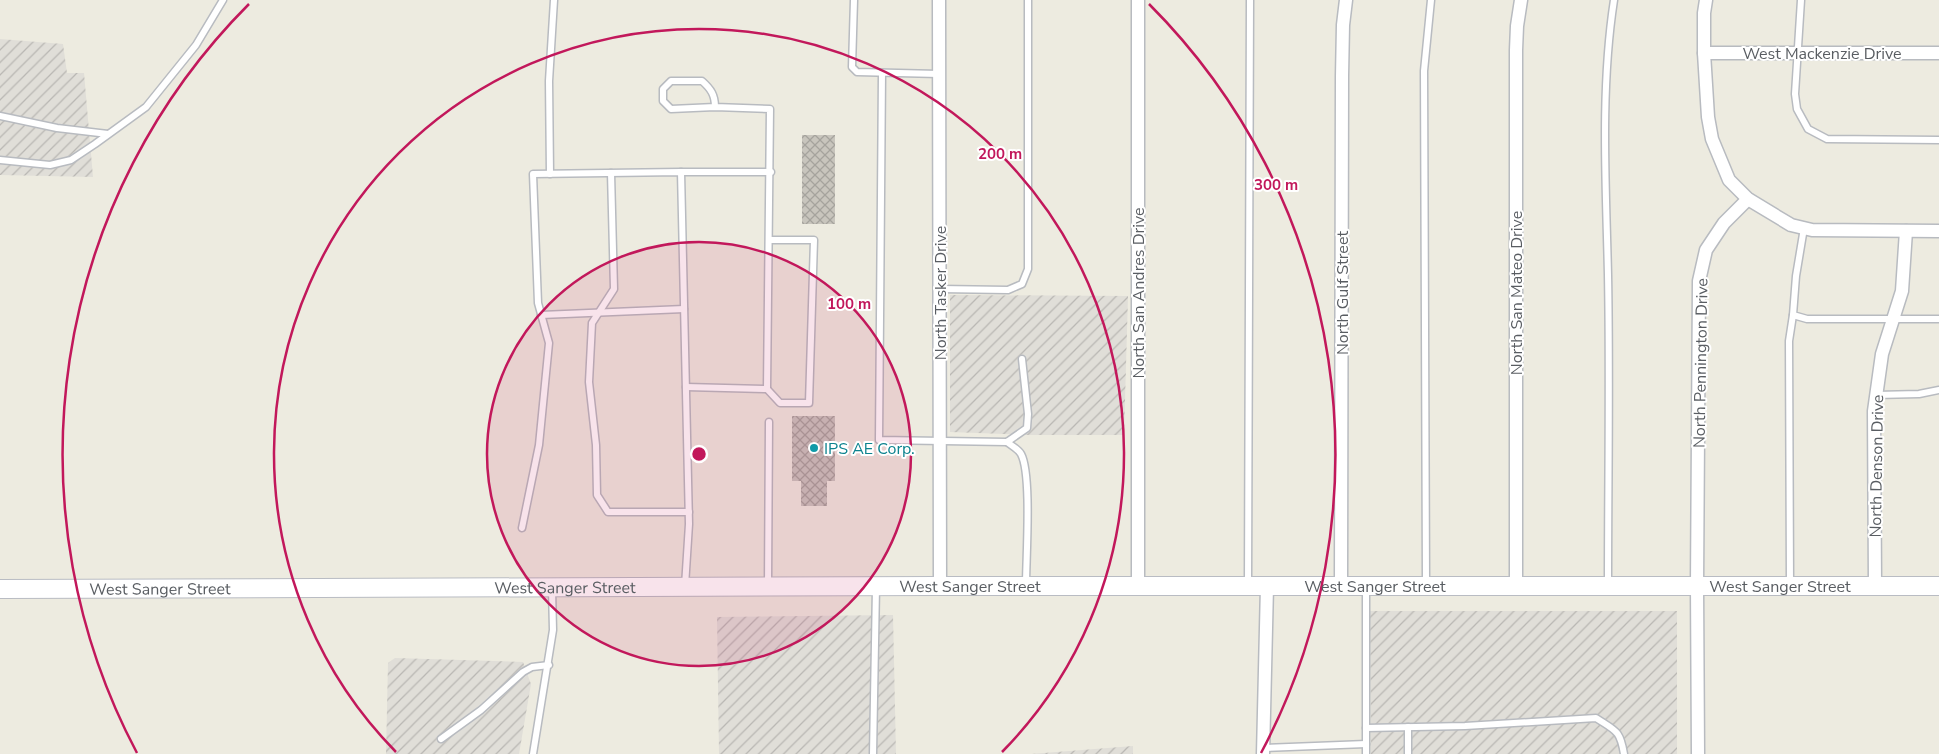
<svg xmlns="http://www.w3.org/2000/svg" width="1939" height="754" font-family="'Nunito Sans',sans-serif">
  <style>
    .industrial { fill: url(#industrial-furrows) }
    .building { fill: url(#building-cross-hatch) }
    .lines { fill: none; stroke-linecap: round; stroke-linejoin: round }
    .service-casing { stroke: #b8bbc0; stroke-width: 9 }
    .minor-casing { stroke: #b8bbc0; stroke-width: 15 }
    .secondary-casing { stroke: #b9bcc3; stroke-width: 20 }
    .service { stroke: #fff; stroke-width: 6 }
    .minor { stroke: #fff; stroke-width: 12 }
    .secondary { stroke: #fff; stroke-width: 18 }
    .ring { fill: none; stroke: #c2185b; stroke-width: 2.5 }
    .culture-dot { fill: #0f9aa8; stroke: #fff; stroke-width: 2 }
    .labels { text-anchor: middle; stroke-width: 4; stroke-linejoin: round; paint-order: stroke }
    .street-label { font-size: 16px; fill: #595d62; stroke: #fff }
    .culture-label { font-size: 16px; fill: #0d838f; stroke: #fff; text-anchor: start }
    .centre { fill: #c2185b; stroke: #fff; stroke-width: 2.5 }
    .ring-label { font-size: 15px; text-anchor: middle; font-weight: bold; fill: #c2185b; stroke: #fff; stroke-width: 4; stroke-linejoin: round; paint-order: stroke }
  </style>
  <defs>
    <pattern id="industrial-furrows" width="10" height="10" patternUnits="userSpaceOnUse" patternTransform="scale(1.25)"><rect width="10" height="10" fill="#e0ded8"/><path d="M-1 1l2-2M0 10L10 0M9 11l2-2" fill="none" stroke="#b9b7b3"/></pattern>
    <pattern id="building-cross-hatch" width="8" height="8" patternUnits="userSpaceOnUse" patternTransform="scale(1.25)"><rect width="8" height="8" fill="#c8c5bd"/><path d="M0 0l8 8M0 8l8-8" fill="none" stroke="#a5a39d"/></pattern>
  </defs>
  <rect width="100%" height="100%" fill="#edebe0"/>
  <g class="industrial">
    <path d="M 0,39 L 63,44 L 67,73 L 84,73 L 93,177 L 0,175 Z"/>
    <path d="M 950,295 L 1128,296 L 1124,435 L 1028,435 L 950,432 Z"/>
    <path d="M 1370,611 L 1677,611 L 1677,754 L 1371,754 Z"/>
    <path d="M 893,615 L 896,754 L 719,754 L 717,617 Z"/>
    <path d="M 395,658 L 523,662 L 531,684 L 519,754 L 386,754 L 388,663 Z"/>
    <path d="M 1133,746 L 1133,754 L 1031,754 Z"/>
  </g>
  <g class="building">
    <rect x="802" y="135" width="33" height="89"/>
    <path d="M 792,416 L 835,416 L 835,481 L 827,481 L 827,506 L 801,506 L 801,481 L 792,481 Z"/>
  </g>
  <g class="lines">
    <g class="service-casing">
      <g id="service">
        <path d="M 854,0 L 852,67 L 857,72 L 939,74"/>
        <path d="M 1801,0 L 1795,94 L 1797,109 L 1808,129 L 1827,139 L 1939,140"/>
        <path d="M 882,73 L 879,440 L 1007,442 L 1027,428 L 1028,414 L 1022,359"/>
        <path d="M 0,116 L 57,128 L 108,134"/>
        <path d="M 0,160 L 50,165 L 71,160 L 95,144 L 146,107 L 196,45 L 223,0"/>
        <path d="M 681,172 L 771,172"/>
        <path d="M 611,173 L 614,289 L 592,323 L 589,382 L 596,445 L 597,495 L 608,512 L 689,512"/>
        <path d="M 550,174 L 549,81 L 554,0"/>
        <path d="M 1804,228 L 1796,276 L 1793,315 L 1807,319 L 1939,319"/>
        <path d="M 940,289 L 1008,290 L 1022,284 L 1028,269 L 1028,0"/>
        <path d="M 541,315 L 684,309"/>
        <path d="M 686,387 L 767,389 L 770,109 L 715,107 L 671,109 L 663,101 L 663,89 L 671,81 L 702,81 C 711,89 715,95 715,107"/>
        <path d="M 767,389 L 780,403 L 809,403 L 814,240 L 770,240"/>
        <path d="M 1876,395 L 1919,394 L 1939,390"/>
        <path d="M 1007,442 C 1012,446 1018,449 1021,454 C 1032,474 1026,558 1026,585"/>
        <path d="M 522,528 L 539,445 L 549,343 L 538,303 L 533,174 L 681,172 L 689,524 L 685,586"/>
        <path d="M 1248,584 L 1250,0"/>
        <path d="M 1426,584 L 1424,71 L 1431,0"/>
        <path d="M 1790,584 L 1789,341 L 1793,315"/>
        <path d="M 768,585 L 769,422"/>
        <path d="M 1608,585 C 1608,482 1610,378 1608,275 C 1606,184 1600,91 1614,0"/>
        <path d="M 1366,588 L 1366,754"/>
        <path d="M 1366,728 L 1465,726 L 1596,718 C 1616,731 1620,730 1624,754"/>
        <path d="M 441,739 L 481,710 L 523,672 L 532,667 L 549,665"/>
        <path d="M 1264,748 L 1366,744"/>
        <path d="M 533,754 L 553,630 L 552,589"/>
        <path d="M 873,754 L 876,587"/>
        <path d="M 1408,754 L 1408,727"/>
      </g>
    </g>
    <g class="minor-casing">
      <g id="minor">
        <path d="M 939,0 L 940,586"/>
        <path d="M 1706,0 L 1704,13 L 1704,53 L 1708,117 L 1712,139 L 1729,180 L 1748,199 L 1791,225 L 1812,230 L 1939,231"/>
        <path d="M 1704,53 L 1939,53"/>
        <path d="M 1875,585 L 1874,411 L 1882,354 L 1902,291 L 1906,231"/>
        <path d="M 1138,586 L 1138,0"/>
        <path d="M 1341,586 L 1342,76 L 1343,25 L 1346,0"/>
        <path d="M 1516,586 L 1516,50 L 1517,26 L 1521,0"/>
        <path d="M 1263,754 L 1267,586"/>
        <path d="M 1698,754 L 1697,586 L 1699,281 L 1706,250 L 1724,223 L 1748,199"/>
      </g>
    </g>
    <g class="secondary-casing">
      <g id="secondary">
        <path id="s1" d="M 0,589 L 940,586 L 1939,586"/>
      </g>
    </g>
    <use href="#service" class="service"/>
    <use href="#minor" class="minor"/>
    <use href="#secondary" class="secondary"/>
  </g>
  <circle cx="699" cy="454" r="212" fill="#c2185b" fill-opacity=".12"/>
  <g class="ring">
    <circle cx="699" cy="454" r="212"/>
    <path d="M396 752A425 425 0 1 1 1002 752"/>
    <path d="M137 753A637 637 0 0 1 249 4M1149 4A637 637 0 0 1 1261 753"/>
  </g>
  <circle class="culture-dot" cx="814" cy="448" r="5"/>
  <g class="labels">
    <g class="street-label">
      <text x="1822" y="59">West Mackenzie Drive</text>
      <text transform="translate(940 293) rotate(-90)" y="6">North Tasker Drive</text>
      <text transform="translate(1138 293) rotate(-90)" y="6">North San Andres Drive</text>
      <text transform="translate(1342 293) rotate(-90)" y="6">North Gulf Street</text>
      <text transform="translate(1516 293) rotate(-90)" y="6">North San Mateo Drive</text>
      <text transform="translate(1700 363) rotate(-89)" y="6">North Pennington Drive</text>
      <text transform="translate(1876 466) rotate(-89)" y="6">North Denson Drive</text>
      <text dy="6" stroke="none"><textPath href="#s1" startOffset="970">West Sanger Street</textPath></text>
      <text dy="6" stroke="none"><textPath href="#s1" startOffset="1375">West Sanger Street</textPath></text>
      <text dy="6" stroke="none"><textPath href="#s1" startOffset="1780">West Sanger Street</textPath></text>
      <text dy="6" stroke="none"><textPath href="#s1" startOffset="565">West Sanger Street</textPath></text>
      <text dy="6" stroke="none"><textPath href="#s1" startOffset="160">West Sanger Street</textPath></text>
    </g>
    <g class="culture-label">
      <text x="824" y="454">IPS AE Corp.</text>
    </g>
  </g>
  <circle cx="699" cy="454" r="8" class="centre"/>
  <g class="ring-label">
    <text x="1000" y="159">200 m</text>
    <text x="1276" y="190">300 m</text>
    <text x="849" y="309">100 m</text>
  </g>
</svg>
